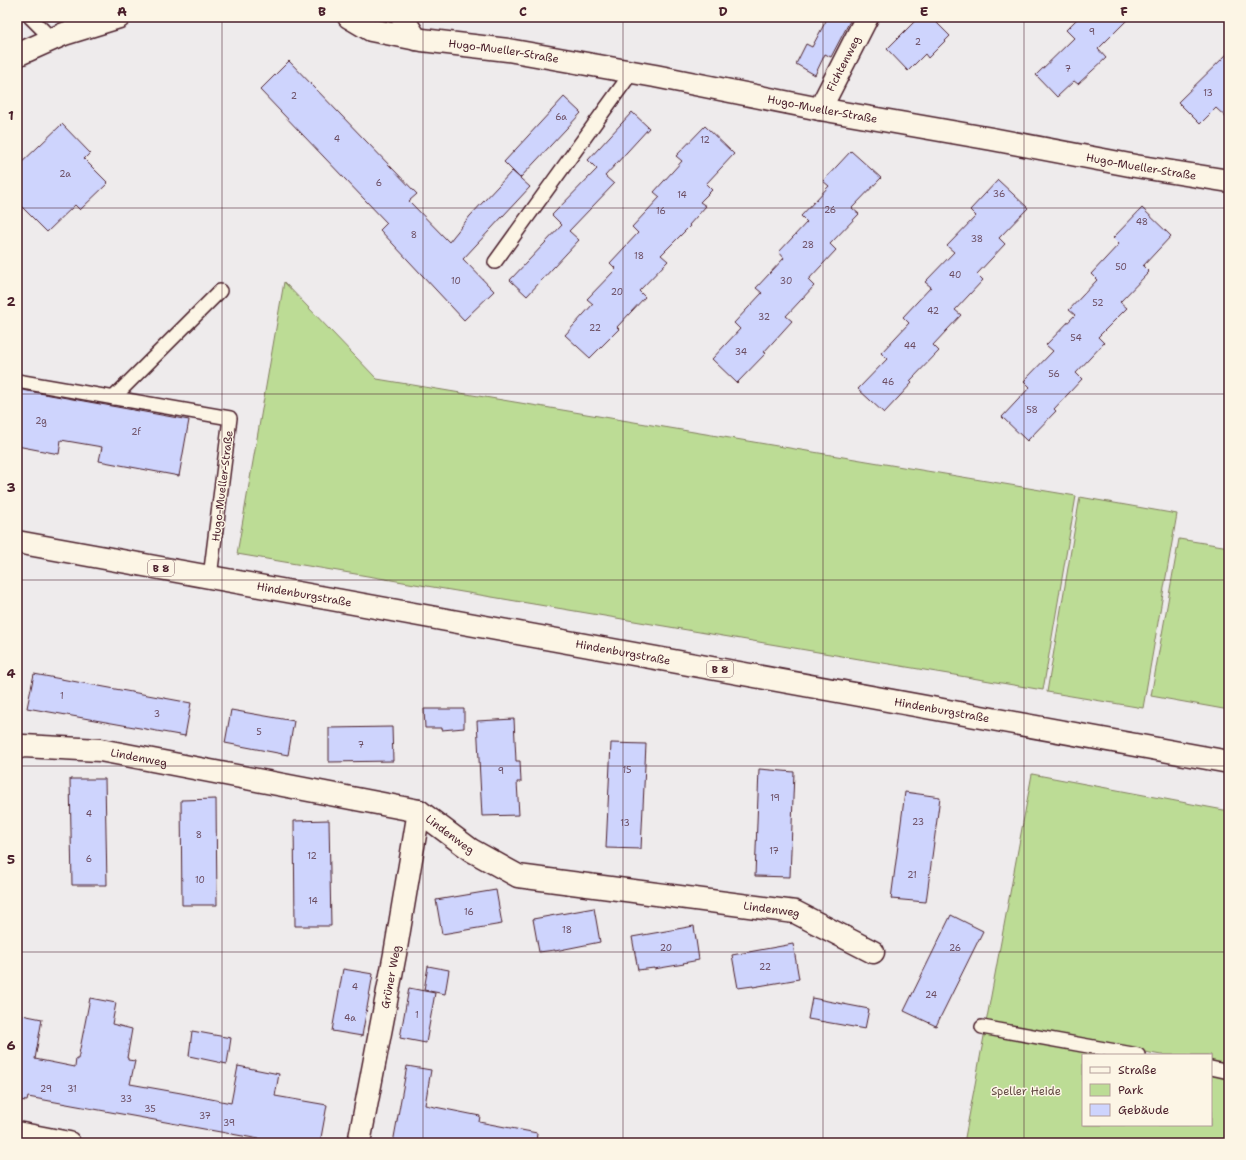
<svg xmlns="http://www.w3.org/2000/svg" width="1246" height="1160" font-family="'Shantell Sans',sans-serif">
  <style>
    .green { fill: #bcdc95; stroke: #837e60 }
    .building { fill: #ced4fd; stroke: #4a1f2b }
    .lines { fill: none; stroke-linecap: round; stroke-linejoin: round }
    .lane-casing { stroke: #4a1f2b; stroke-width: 16 }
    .street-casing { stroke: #4a1f2b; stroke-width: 25 }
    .secondary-casing { stroke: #4a1f2b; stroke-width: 25 }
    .primary-casing { stroke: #4a1f2b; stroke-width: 25 }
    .lane { stroke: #fcf5e5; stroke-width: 13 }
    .street { stroke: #fcf5e5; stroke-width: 22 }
    .secondary { stroke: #fcf5e5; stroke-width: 22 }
    .primary { stroke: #fcf5e5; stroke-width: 22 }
    .grid { fill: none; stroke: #4a1f2b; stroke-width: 1; stroke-opacity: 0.55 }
    .labels { text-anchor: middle; stroke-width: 3; stroke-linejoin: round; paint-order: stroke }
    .number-label { font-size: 9px; fill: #6b4c60 }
    .shield { fill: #fcf5e5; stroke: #7f5f63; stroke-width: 1 }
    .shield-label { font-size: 10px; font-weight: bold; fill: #4a1f2b }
    .street-label { font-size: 11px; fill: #4a1f2b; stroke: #fcf5e5 }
    .park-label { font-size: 11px; fill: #664e46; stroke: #fcf5e5 }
    .neatline { fill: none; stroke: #4a1f2b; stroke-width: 1.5 }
    .grid-label { font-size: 13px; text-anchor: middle; font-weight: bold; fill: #4a1f2b }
  </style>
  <rect width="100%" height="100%" fill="#eeebec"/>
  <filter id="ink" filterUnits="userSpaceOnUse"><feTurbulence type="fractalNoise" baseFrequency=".025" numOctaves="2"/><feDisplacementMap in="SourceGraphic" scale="8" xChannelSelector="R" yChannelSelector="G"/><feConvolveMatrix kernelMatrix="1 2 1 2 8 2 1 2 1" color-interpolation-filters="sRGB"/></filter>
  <g filter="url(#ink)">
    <g class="green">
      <path d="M 284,282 L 377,379 L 1076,496 L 1043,690 L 237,554 Z"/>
      <path d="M 1080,497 L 1177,514 L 1143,708 L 1047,692 Z"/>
      <path d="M 1179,539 L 1229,547 L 1229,710 L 1151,696 Z"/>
      <path d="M 1032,774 L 1229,811 L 1229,1068 L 1211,1064 L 1211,1055 L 1161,1055 L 986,1023 Z"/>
      <path d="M 985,1031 L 1112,1055 L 1083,1055 L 1083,1125 L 1211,1125 L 1211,1073 L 1229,1077 L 1229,1143 L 964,1143 Z"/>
    </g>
    <g class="building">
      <path d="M 828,17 L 852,17 L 831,57 L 825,54 L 815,75 L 796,64 L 806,44 L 812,47 Z"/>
      <path d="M 919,17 L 931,17 L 950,36 L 928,58 L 925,54 L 908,71 L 887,49 Z"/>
      <path d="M 1079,17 L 1130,17 L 1098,49 L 1106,58 L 1078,84 L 1074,81 L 1057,97 L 1036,75 L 1074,38 L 1066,30 Z"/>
      <path d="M 1229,52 L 1229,120 L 1216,108 L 1200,124 L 1178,102 Z"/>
      <path d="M 289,61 L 417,194 L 409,201 L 449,242 L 470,216 L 512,171 L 530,187 L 463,259 L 494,291 L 464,320 L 380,230 L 387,223 L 260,90 Z"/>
      <path d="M 564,97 L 581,113 L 520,178 L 504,162 Z"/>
      <path d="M 632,112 L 649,128 L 605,176 L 614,184 L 569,231 L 579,240 L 527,296 L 510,280 L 562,225 L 552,215 L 597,169 L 588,160 Z"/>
      <path d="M 62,124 L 90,153 L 84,159 L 108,183 L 80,210 L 75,205 L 47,232 L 17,202 L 17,167 Z"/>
      <path d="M 705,126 L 734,154 L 706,184 L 712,190 L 700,202 L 706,206 L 689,225 L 690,226 L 661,255 L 668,261 L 639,291 L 645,297 L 617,327 L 619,329 L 590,358 L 565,335 L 593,304 L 587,299 L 616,269 L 610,263 L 638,233 L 632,227 L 660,197 L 654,192 L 682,161 L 676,156 Z"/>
      <path d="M 851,151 L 881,178 L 852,208 L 859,214 L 830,244 L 836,250 L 808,280 L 814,286 L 786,316 L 792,321 L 764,352 L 766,353 L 737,383 L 712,359 L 740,329 L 734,323 L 762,293 L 756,288 L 784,258 L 779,252 L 807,222 L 801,216 L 829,186 L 823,181 Z"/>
      <path d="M 998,180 L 1028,208 L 999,238 L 1005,244 L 977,274 L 983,280 L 955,310 L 961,315 L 933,345 L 939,351 L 910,381 L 912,383 L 884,413 L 858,389 L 887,359 L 881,353 L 909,323 L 903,317 L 931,287 L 925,282 L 954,252 L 947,246 L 976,216 L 970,210 Z"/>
      <path d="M 1142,208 L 1171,236 L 1143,266 L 1149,272 L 1120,302 L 1127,308 L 1098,337 L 1104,343 L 1076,373 L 1082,379 L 1054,409 L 1056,411 L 1027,441 L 1002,417 L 1030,387 L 1024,381 L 1053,351 L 1046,345 L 1075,315 L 1069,310 L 1097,280 L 1091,274 L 1119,244 L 1113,238 Z"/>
      <path d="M 17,389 L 189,420 L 179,476 L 99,461 L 102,447 L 61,440 L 59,454 L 17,446 Z"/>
      <path d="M 34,674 L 191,703 L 185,736 L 27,708 Z"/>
      <path d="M 424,709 L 464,709 L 464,728 L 442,730 L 442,728 L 425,728 Z"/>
      <path d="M 231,710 L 294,721 L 288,755 L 225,743 Z"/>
      <path d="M 514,719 L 516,761 L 520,761 L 521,782 L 517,782 L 519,815 L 482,816 L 477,721 Z"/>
      <path d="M 392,727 L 393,761 L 329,762 L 329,728 Z"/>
      <path d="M 611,743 L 646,744 L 641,849 L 606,848 Z"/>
      <path d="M 759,769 L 794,772 L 790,877 L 755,876 Z"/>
      <path d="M 70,779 L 105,779 L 107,885 L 72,885 Z"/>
      <path d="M 905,792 L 940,797 L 926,902 L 891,899 Z"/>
      <path d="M 216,799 L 217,905 L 182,905 L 181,800 Z"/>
      <path d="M 329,820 L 331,926 L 295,926 L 294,821 Z"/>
      <path d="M 496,890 L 502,924 L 442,934 L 436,900 Z"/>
      <path d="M 594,908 L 600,942 L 555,951 L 555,950 L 539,952 L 533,919 Z"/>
      <path d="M 951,915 L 983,931 L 936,1026 L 904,1011 Z"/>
      <path d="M 694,926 L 699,960 L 683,963 L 684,964 L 654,969 L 654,968 L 638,970 L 632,937 Z"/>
      <path d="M 793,944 L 799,979 L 753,987 L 753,986 L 738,988 L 732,955 Z"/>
      <path d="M 428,966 L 449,970 L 445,994 L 424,990 Z"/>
      <path d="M 343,969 L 373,974 L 362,1036 L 332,1031 Z"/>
      <path d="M 409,988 L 435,993 L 426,1043 L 400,1038 Z"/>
      <path d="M 90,998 L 116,1003 L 112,1024 L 132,1029 L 127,1058 L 128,1058 L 128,1060 L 135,1061 L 130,1084 L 181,1093 L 231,1103 L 238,1066 L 279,1074 L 275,1096 L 327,1105 L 320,1143 L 281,1143 L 28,1097 L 27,1101 L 17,1100 L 17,1014 L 42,1019 L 35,1059 L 75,1067 L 76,1059 L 78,1059 Z"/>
      <path d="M 812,998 L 869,1009 L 865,1029 L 808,1019 Z"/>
      <path d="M 192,1031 L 231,1038 L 227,1064 L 189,1056 Z"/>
      <path d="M 407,1066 L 431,1070 L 425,1105 L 480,1116 L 479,1122 L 537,1133 L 536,1143 L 393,1143 Z"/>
    </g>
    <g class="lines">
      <g class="lane-casing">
        <g id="lane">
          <path d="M 30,17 L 52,39"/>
          <path d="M 495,262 L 632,72"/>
          <path d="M 17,381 L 230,418 L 210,577"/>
          <path d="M 113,398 L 220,291"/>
          <path d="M 982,1027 L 1138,1055"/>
          <path d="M 1211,1068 L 1229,1072"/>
        </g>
      </g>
      <g class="street-casing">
        <g id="street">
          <path id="s1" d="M 349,17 L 371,30 L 422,40 L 508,50 L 655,76 L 820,109 L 992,139 L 1135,166 L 1229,181"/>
          <path d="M 402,17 L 416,39"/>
          <path id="s2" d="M 820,109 L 867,17"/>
          <path id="s3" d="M 17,748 L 23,746 L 100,750 L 419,811 L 471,850 L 518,876 L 795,912 L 873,952"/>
          <path d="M 17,1133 L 69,1143"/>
          <path id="s4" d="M 359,1143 L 395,954 L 419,811"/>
        </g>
      </g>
      <g class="secondary-casing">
        <path id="secondary" d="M 17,55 L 64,34 L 119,17"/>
      </g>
      <g class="primary-casing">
        <g id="primary">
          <path id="s5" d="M 17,542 L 1229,762"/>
        </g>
      </g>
      <use href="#lane" class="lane"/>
      <use href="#street" class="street"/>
      <use href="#secondary" class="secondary"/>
      <use href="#primary" class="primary"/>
    </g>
  </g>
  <path class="grid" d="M 222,17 L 222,1143M 423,17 L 423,1143M 623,17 L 623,1143M 823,17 L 823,1143M 1024,17 L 1024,1143M 17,208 L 1229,208M 17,394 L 1229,394M 17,580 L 1229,580M 17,766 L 1229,766M 17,952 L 1229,952"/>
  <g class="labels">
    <g class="number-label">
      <text x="1092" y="35">9</text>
      <text x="918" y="45">2</text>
      <text x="1068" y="72">7</text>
      <text x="1208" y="96">13</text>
      <text x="294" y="99">2</text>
      <text x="561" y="120">6a</text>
      <text x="337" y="142">4</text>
      <text x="705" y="143">12</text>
      <text x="65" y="177">2a</text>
      <text x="379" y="186">6</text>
      <text x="999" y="197">36</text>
      <text x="682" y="198">14</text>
      <text x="830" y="213">26</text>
      <text x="661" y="214">16</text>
      <text x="1142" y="225">48</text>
      <text x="414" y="238">8</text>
      <text x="977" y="242">38</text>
      <text x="808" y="248">28</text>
      <text x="639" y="259">18</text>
      <text x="1121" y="270">50</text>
      <text x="955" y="278">40</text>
      <text x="456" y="284">10</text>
      <text x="786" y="284">30</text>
      <text x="617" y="295">20</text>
      <text x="1098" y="306">52</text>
      <text x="933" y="314">42</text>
      <text x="764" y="320">32</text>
      <text x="595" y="331">22</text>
      <text x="1076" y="341">54</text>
      <text x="910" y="349">44</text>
      <text x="741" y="355">34</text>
      <text x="1054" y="377">56</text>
      <text x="888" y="385">46</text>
      <text x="1032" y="413">58</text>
      <text x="41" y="424">2g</text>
      <text x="136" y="435">2f</text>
      <text x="62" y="699">1</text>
      <text x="157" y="717">3</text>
      <text x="259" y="735">5</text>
      <text x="361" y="748">7</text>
      <text x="627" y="773">15</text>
      <text x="501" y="774">9</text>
      <text x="775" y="801">19</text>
      <text x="89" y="817">4</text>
      <text x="918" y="825">23</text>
      <text x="625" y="826">13</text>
      <text x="199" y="838">8</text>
      <text x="774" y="854">17</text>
      <text x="312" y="859">12</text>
      <text x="89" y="862">6</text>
      <text x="912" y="878">21</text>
      <text x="200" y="883">10</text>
      <text x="313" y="904">14</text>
      <text x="469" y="915">16</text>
      <text x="567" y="933">18</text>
      <text x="666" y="951">20</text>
      <text x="955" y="951">26</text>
      <text x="765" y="970">22</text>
      <text x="355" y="990">4</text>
      <text x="931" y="998">24</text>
      <text x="417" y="1018">1</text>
      <text x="350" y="1021">4a</text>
      <text x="46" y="1092">29</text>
      <text x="72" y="1092">31</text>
      <text x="126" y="1102">33</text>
      <text x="150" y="1112">35</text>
      <text x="205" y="1119">37</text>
      <text x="229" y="1126">39</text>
    </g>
    <g class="shield">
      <rect x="148" y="560" width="26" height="16" rx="3"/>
      <rect x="707" y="661" width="26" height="16" rx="3"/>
    </g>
    <g class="shield-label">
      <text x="161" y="572">B 8</text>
      <text x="720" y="673">B 8</text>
    </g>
    <g class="street-label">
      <text dy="4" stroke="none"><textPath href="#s1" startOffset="160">Hugo-Mueller-Straße</textPath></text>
      <text dy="4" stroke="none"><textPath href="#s2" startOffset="51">Fichtenweg</textPath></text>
      <text dy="4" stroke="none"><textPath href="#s1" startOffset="484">Hugo-Mueller-Straße</textPath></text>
      <text dy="4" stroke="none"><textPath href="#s1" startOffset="808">Hugo-Mueller-Straße</textPath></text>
      <text transform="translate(222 486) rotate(-83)" y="4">Hugo-Mueller-Straße</text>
      <text dy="4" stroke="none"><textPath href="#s5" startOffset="292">Hindenburgstraße</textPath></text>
      <text dy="4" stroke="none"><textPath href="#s5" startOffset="616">Hindenburgstraße</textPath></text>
      <text dy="4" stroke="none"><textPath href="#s5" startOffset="940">Hindenburgstraße</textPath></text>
      <text dy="4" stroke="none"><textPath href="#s3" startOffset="123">Lindenweg</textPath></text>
      <text dy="4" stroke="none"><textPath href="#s3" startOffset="447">Lindenweg</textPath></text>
      <text dy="4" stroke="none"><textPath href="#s3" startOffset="783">Lindenweg</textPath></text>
      <text dy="4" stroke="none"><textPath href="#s4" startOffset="169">Grüner Weg</textPath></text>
    </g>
    <g class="park-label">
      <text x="1026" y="1095">Speller Heide</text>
    </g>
  </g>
  <rect width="1246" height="1160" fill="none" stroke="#fcf5e5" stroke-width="44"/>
  <rect x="1082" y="1054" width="130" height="72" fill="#fcf5e5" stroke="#b59f9b"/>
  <rect x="1090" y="1067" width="20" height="6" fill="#fcf5e5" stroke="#b59f9b"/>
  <text x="1118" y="1074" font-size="12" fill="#4a1f2b">Straße</text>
  <rect x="1090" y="1084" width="20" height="12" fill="#bcdc95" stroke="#b59f9b"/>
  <text x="1118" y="1094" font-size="12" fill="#4a1f2b">Park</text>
  <rect x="1090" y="1104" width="20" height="12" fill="#ced4fd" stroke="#b59f9b"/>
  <text x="1118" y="1114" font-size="12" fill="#4a1f2b">Gebäude</text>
  <rect x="22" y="22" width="1202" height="1116" class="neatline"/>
  <g class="grid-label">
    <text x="122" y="16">A</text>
    <text x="322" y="16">B</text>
    <text x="523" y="16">C</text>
    <text x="723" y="16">D</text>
    <text x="924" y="16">E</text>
    <text x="1124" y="16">F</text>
    <text x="11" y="120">1</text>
    <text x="11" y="306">2</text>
    <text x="11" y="492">3</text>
    <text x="11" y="678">4</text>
    <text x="11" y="864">5</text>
    <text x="11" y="1050">6</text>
  </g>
</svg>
